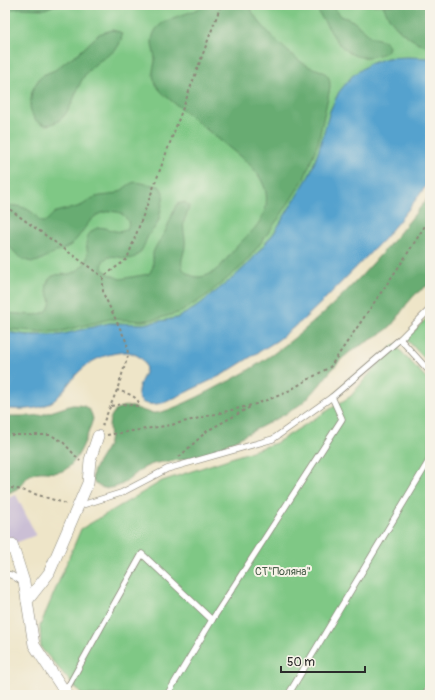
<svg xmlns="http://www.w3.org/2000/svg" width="435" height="700" font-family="Pangolin,sans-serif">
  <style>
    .industrial { fill: #cbbfd5 }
    .green { fill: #7fc885; stroke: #557a58 }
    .forest { fill: #67ac72; stroke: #496c4e }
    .water { fill: #55a2ce; stroke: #40667c }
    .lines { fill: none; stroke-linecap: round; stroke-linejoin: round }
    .service-casing { stroke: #8c887a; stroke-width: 7 }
    .minor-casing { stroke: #8c887a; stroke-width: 12 }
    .path { stroke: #8c887a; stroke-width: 2; stroke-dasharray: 3 3; stroke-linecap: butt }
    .service { stroke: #fff; stroke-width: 5.5 }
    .minor { stroke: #fff; stroke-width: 11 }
    .labels { text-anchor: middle; stroke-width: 4; stroke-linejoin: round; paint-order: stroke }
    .park-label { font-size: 11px; fill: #445a46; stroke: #f7f3e8 }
  </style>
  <rect width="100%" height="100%" fill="#f7f3e8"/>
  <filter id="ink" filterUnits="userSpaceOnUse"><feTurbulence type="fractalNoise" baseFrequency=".025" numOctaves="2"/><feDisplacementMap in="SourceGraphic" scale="8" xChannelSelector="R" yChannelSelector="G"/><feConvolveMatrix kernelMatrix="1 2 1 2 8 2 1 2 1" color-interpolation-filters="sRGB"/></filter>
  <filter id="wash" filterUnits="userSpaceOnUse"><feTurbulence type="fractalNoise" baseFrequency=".012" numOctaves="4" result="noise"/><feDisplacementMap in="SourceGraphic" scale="16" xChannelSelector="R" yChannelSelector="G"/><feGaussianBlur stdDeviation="0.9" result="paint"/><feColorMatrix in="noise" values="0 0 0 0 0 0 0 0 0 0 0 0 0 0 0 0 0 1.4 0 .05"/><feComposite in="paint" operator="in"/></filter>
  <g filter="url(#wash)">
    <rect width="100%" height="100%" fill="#eee5c8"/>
    <path class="industrial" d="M 16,495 L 36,535 L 5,547 L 5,499 Z"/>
    <g class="green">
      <path d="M 5,5 L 430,5 L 430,58 L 387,58 L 339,92 L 330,111 L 318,153 L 309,176 L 274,233 L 249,263 L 234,277 L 195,308 L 177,318 L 143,324 L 109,323 L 60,335 L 27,335 L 5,332 Z"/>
      <path d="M 430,315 L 430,364 L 406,339 Z"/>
      <path d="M 394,344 L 430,382 L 430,695 L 82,695 L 41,648 L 40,626 L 81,529 L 162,481 L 276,443 L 351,396 Z"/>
    </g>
    <g class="forest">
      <path d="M 5,5 L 55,5 L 45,9 L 20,8 L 5,10 Z"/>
      <path d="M 204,5 L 249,5 C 256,23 289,55 306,65 C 312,69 321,69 326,74 C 330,78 330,82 330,88 L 318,143 L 304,179 L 279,218 L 254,252 L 240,268 L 206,296 L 181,312 L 157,319 L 142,321 L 110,319 L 62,331 L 48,332 L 5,329 L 5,313 L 35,315 L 46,312 C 57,298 44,296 47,284 C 50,271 64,276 73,273 C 76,272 79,269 81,267 C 96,254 79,244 91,232 C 102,221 112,234 123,231 C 135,226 125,214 117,212 C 90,208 87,230 72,244 C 65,250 56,251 48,256 C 41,259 37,264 28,261 C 18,259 13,249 5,242 L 5,206 C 14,204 27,207 34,214 C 37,216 38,222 42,222 C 47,223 51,214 56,212 C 64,209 73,209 80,206 C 86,204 90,198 96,197 C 102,195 108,196 114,194 C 123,191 127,184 135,182 L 159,186 C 166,193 163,200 161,209 C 160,214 160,219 157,224 C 155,229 150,232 148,236 C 144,244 143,252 135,257 C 124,263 114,250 103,261 L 102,269 L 111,275 L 120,279 L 149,274 L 153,267 L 153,253 L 155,248 L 166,230 L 175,208 L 177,204 L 185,202 L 189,206 C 188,212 186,216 184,221 C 182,229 186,237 185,245 C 185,253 179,261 183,269 C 187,274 193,277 199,277 C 218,276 228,255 240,243 C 245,238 250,233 255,228 C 274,204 268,183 248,163 L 168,98 C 160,91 153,84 153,72 C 153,68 155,64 155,60 C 155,54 152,48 152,42 C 153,15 188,18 204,5 Z"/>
      <path d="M 316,5 L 335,5 L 336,10 L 341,16 L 353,21 L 371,37 L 385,41 L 389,47 L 388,50 C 384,54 379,55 374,56 C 351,62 338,45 328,27 C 323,20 318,13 316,5 Z"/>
      <path d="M 383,5 L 430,5 L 430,48 C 408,39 392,28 383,5 Z"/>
      <path d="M 112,30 L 120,32 L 122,35 C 120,53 105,55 93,66 C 90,69 86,73 83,78 C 73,95 70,124 45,125 L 35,120 L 32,114 L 30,107 L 32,91 L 38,80 L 43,75 L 55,70 L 69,59 L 80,52 L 99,34 Z"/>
      <path d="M 430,195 L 430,284 C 424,288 417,292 412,298 C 404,306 399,317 391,326 C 379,337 363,343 350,352 C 331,366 320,389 301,404 C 286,415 268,423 251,432 C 235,440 219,449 203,455 C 193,458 183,460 172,461 C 165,462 157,462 150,465 C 133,471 126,490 104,488 C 100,487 96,485 93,481 C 89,472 104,454 108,445 C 112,436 106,425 112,415 C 125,396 141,414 156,413 C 173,411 213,389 229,381 C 308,340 376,264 430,195 Z"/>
      <path d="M 72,405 C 85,405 90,406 93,419 C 88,434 77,469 59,472 C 51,474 43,470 35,473 C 26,475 25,482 19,487 C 16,490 9,493 5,494 L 5,416 L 31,416 L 41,415 Z"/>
    </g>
    <path class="water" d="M 407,57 L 430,58 L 430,181 L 408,210 L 383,240 L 325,299 L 303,320 L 278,340 L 222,375 L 166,402 C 156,405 136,408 138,391 C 139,378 155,368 138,356 C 134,354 130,352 126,352 C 100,354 85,363 69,383 C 64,390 58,399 50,403 C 36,411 21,409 5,409 L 5,332 L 27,335 L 60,335 L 109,323 L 143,324 L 177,318 L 195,308 L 234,277 L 249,263 L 274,233 L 309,176 L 318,153 L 330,111 L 339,92 L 352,76 L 369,64 L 387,58 Z"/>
  </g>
  <g filter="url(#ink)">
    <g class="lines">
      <g class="service-casing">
        <g id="service">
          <path d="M 400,339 L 430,372"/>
          <path d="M 79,506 L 121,493 L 167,469 L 273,439 L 332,397 L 400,339 L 430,309"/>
          <path d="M 5,574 L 11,575 L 23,582"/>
          <path d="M 65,692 L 142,554 L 212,620"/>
          <path d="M 167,695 L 212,620 L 342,419 L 332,397"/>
          <path d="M 288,695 L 430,459"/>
          <path d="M 425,695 L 430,686"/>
        </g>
      </g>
      <g class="minor-casing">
        <g id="minor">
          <path d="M 12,544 L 24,582 L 27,601"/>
          <path d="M 67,695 L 34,645 L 27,601 L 49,573 L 88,483 L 90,460 L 98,436"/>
        </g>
      </g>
      <g class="path">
        <path d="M 5,206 L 103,277"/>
        <path d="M 111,406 L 122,404 L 137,406 L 139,403 C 136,395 125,393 117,390"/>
        <path d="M 102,426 L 117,390 L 128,356 L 127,343 L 103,293 L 103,277 L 127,259 L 221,5"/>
        <path d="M 5,435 L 51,435 L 63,442 L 80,461"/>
        <path d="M 107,435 L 171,425 L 256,404 L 283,394 L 330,367 L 402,262 L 430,218"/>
        <path d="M 179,457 L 207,431 L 252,406"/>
        <path d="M 5,487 L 22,490 L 67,504"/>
      </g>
      <use href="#service" class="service"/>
      <use href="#minor" class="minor"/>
    </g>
  </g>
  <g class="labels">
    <g class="park-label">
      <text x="283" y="575">СТ"Поляна"</text>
    </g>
  </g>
  <rect width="435" height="700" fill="none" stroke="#f7f3e8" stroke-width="20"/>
  <path d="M281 666v6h84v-6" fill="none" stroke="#2b2b2b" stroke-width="2"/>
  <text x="287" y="666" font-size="12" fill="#2b2b2b" stroke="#f7f3e8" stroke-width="3" paint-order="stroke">50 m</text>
</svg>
